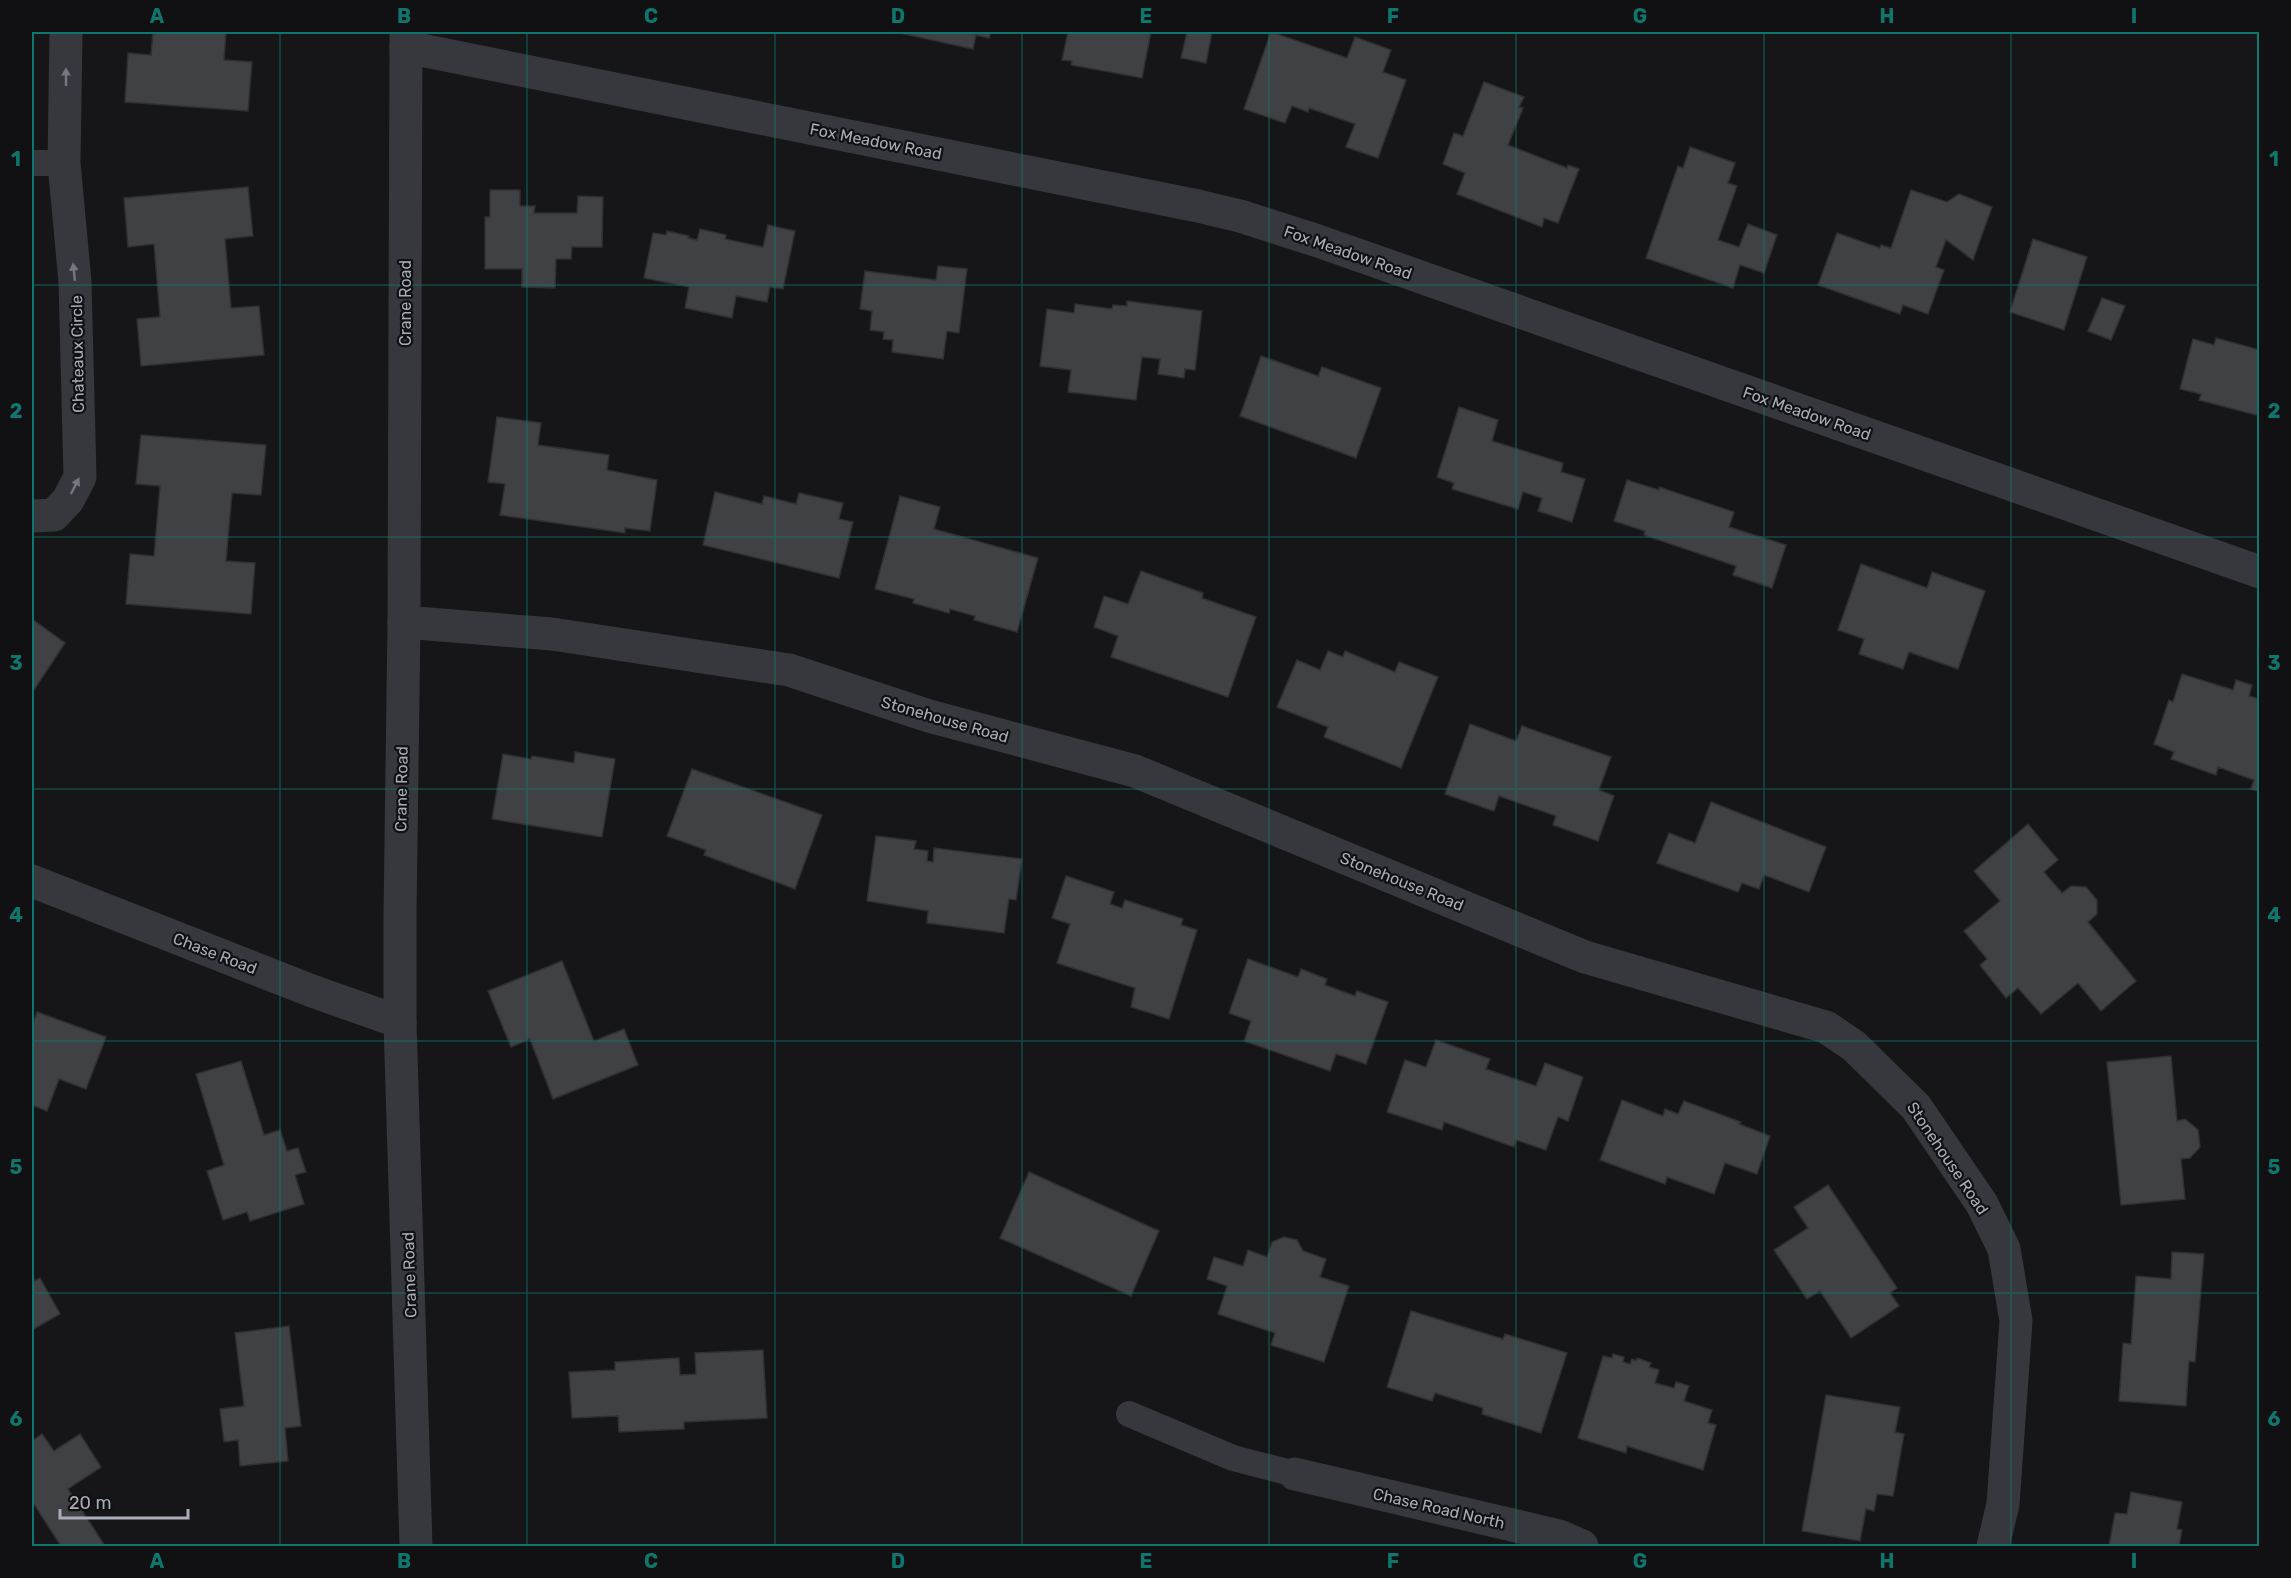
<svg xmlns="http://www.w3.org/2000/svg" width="2291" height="1578" font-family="Rubik,sans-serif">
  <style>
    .building { fill: #404145; stroke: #303034; stroke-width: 1.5 }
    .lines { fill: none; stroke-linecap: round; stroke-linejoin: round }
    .service { stroke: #37383d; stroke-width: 26 }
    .minor { stroke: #37383d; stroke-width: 33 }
    .tertiary { stroke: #37383d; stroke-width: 33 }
    .oneway { fill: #757881 }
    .grid { fill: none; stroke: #0f766e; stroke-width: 1.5; stroke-opacity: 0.55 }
    .labels { text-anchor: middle; stroke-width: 4.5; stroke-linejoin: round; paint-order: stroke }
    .street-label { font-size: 16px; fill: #a8adb8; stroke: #111113 }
    .neatline { fill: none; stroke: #0f766e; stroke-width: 2 }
    .grid-label { font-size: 20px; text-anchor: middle; font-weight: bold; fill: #0f766e }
  </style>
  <rect width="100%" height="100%" fill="#161618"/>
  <g class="building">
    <path d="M 153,32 L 226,32 L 224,60 L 252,62 L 248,111 L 125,102 L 128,53 L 151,55 Z"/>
    <path d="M 896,32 L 991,32 L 989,38 L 976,35 L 973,49 Z"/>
    <path d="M 1068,32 L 1151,32 L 1142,78 L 1071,65 L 1072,61 L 1062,60 Z"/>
    <path d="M 1187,32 L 1212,32 L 1206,63 L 1181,58 Z"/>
    <path d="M 1271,32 L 1347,58 L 1355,37 L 1391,50 L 1383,72 L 1406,80 L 1378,158 L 1346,147 L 1355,124 L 1309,108 L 1308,112 L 1292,106 L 1285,123 L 1244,109 Z"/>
    <path d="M 1484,82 L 1524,97 L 1519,107 L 1523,108 L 1508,145 L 1567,168 L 1568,165 L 1579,169 L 1558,223 L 1544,218 L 1542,227 L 1457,194 L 1465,173 L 1443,164 L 1454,133 L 1463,136 Z"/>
    <path d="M 1690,147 L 1735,163 L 1728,183 L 1737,186 L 1718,240 L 1739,247 L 1748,224 L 1777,235 L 1764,273 L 1740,265 L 1733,288 L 1646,258 L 1678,166 L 1683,168 Z"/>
    <path d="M 248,187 L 253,236 L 225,239 L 231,308 L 259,306 L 264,355 L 141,366 L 137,319 L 160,317 L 154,244 L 128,247 L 124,198 Z"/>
    <path d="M 490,190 L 520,190 L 520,206 L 535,206 L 534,213 L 577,213 L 578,196 L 603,197 L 602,247 L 572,247 L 571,259 L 556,259 L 555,288 L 522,287 L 522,269 L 485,269 L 485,217 L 490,217 Z"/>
    <path d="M 1911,190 L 1947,202 L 1959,194 L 1992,207 L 1973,260 L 1946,240 L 1936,267 L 1944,270 L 1928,314 L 1903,305 L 1900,314 L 1818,285 L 1837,233 L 1880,248 L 1881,245 L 1891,248 Z"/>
    <path d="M 768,225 L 795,231 L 783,289 L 770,287 L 767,302 L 736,296 L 732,318 L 685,308 L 689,287 L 644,278 L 653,233 L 666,235 L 667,231 L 689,236 L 688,238 L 697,240 L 700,229 L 726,235 L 725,239 L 763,247 Z"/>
    <path d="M 2033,239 L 2087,257 L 2064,330 L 2010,312 Z"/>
    <path d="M 938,266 L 967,269 L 959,333 L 947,331 L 943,359 L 892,352 L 893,340 L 883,339 L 884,332 L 870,330 L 872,311 L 860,309 L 865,271 L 936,280 Z"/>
    <path d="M 2102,298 L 2125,306 L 2111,340 L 2088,331 Z"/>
    <path d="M 1127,301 L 1202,311 L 1195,370 L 1185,369 L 1184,378 L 1158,374 L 1160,359 L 1142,357 L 1136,400 L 1068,392 L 1071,370 L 1040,366 L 1047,309 L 1074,313 L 1075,304 L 1112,309 L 1113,305 L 1127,306 Z"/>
    <path d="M 2216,338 L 2260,350 L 2260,416 L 2199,400 L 2201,394 L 2180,389 L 2193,339 L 2214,345 Z"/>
    <path d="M 1261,356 L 1318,376 L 1322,367 L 1381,388 L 1356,458 L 1240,416 Z"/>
    <path d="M 1459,407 L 1498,420 L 1492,441 L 1563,463 L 1561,472 L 1585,479 L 1572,522 L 1538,511 L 1542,498 L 1523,492 L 1518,509 L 1452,489 L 1454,483 L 1437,477 Z"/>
    <path d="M 497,417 L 541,423 L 538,445 L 609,455 L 607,470 L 657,480 L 650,531 L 625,528 L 625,533 L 500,515 L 505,484 L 488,482 Z"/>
    <path d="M 141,435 L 266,445 L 261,495 L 232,493 L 226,561 L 255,563 L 251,614 L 126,604 L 130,554 L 154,556 L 160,486 L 136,484 Z"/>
    <path d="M 1627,480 L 1659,490 L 1659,487 L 1734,512 L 1729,527 L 1786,545 L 1772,588 L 1733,575 L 1736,566 L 1644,535 L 1645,531 L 1614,521 Z"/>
    <path d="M 715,492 L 762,504 L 764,496 L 796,504 L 799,493 L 843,503 L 839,519 L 853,522 L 839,578 L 703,545 Z"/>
    <path d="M 900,496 L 940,507 L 934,529 L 1038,558 L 1017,632 L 974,620 L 975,616 L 950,609 L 949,613 L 913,603 L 914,599 L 875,589 Z"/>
    <path d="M 1861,564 L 1927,588 L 1932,572 L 1985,591 L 1958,669 L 1909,652 L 1903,669 L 1859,654 L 1864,639 L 1838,630 Z"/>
    <path d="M 1141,571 L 1203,593 L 1202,598 L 1256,617 L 1228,697 L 1111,657 L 1118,636 L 1094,627 L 1104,596 L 1128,604 Z"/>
    <path d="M 32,619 L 65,643 L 32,693 Z"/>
    <path d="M 1328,651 L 1343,657 L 1345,651 L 1395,672 L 1399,662 L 1438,677 L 1401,768 L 1324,737 L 1328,727 L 1277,707 L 1297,660 L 1320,670 Z"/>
    <path d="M 2182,674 L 2233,690 L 2236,680 L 2252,685 L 2249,696 L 2260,699 L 2260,792 L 2251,789 L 2254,780 L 2218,767 L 2216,775 L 2171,759 L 2174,752 L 2154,744 L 2169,700 L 2173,702 Z"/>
    <path d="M 1470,724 L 1516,741 L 1522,726 L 1611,757 L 1599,790 L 1614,796 L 1598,841 L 1553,825 L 1556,816 L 1499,796 L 1494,811 L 1445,794 Z"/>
    <path d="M 575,752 L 615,759 L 602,837 L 492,819 L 503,754 L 531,759 L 532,756 L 574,763 Z"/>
    <path d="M 692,769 L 822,815 L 795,889 L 704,855 L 706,850 L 667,836 Z"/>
    <path d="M 1711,802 L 1826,847 L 1809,892 L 1764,875 L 1759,889 L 1742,883 L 1738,892 L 1657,863 L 1669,833 L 1695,843 Z"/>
    <path d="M 2028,824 L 2058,860 L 2044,872 L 2062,893 L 2071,886 L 2086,887 L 2097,900 L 2097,914 L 2088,922 L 2136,981 L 2101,1011 L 2078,983 L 2041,1014 L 2018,988 L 2006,998 L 1980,965 L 1987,959 L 1964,931 L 2000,901 L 1974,871 Z"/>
    <path d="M 876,836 L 916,841 L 914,849 L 928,851 L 927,861 L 933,862 L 934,848 L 1022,859 L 1016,900 L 1009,899 L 1004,933 L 927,923 L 928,911 L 867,901 Z"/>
    <path d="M 1066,876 L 1114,892 L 1110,904 L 1122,908 L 1125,900 L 1183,919 L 1181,925 L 1197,930 L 1169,1019 L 1131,1007 L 1135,988 L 1057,963 L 1070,924 L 1052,918 Z"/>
    <path d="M 1248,959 L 1298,977 L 1301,969 L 1327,979 L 1325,985 L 1355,996 L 1357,991 L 1388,1002 L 1366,1064 L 1336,1054 L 1330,1071 L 1244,1041 L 1251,1021 L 1229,1013 Z"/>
    <path d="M 562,961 L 594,1041 L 624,1029 L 638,1065 L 553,1099 L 530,1039 L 511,1047 L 488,991 Z"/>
    <path d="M 37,1012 L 106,1037 L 86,1089 L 59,1079 L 47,1111 L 32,1105 L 32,1027 Z"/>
    <path d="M 1436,1040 L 1490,1059 L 1486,1069 L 1536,1086 L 1545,1063 L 1583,1077 L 1568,1121 L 1558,1117 L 1546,1150 L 1516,1140 L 1514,1147 L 1444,1122 L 1442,1130 L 1387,1112 L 1405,1060 L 1426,1067 Z"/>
    <path d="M 2171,1056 L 2177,1121 L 2185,1119 L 2198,1130 L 2200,1147 L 2190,1158 L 2181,1159 L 2185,1199 L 2121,1205 L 2107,1062 Z"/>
    <path d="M 241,1061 L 264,1135 L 280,1130 L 287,1151 L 298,1148 L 306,1172 L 295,1175 L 304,1204 L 250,1221 L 247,1212 L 223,1220 L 207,1171 L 224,1165 L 196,1074 Z"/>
    <path d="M 1622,1100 L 1663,1116 L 1665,1109 L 1678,1114 L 1684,1101 L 1741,1122 L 1739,1124 L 1770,1136 L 1757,1174 L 1725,1163 L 1714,1194 L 1667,1177 L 1665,1184 L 1600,1160 Z"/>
    <path d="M 1029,1172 L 1159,1231 L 1131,1296 L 1000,1238 Z"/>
    <path d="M 1828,1185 L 1897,1288 L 1890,1293 L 1899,1306 L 1851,1338 L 1820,1291 L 1807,1299 L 1774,1250 L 1808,1228 L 1794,1207 Z"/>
    <path d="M 1284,1237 L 1297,1240 L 1303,1251 L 1326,1259 L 1320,1277 L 1349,1286 L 1324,1362 L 1271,1345 L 1275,1333 L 1218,1314 L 1227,1286 L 1207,1279 L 1214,1257 L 1243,1266 L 1248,1250 L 1267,1257 L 1272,1242 Z"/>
    <path d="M 2172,1252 L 2204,1254 L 2195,1362 L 2189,1361 L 2186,1406 L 2119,1401 L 2123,1343 L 2131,1344 L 2136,1276 L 2171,1279 Z"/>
    <path d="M 32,1274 L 35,1281 L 40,1278 L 60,1314 L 32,1330 Z"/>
    <path d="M 1411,1311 L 1503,1339 L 1505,1334 L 1567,1353 L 1541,1433 L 1482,1414 L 1483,1408 L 1435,1393 L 1432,1401 L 1387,1387 Z"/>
    <path d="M 289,1326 L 301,1426 L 285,1428 L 288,1461 L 240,1466 L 238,1440 L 224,1442 L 220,1409 L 244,1406 L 235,1333 Z"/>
    <path d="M 763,1350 L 767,1418 L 684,1422 L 684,1429 L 619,1432 L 618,1416 L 572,1418 L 569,1372 L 615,1370 L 615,1362 L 679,1358 L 680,1375 L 696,1374 L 695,1353 Z"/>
    <path d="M 1613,1354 L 1624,1357 L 1623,1362 L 1630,1364 L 1632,1359 L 1636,1361 L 1637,1358 L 1651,1363 L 1649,1367 L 1659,1370 L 1655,1383 L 1674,1388 L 1676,1382 L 1689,1386 L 1684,1401 L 1712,1410 L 1708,1423 L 1716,1425 L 1703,1470 L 1627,1446 L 1626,1453 L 1578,1438 L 1603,1356 L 1612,1358 Z"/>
    <path d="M 1826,1395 L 1900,1407 L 1895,1432 L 1904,1434 L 1893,1496 L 1877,1494 L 1874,1511 L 1866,1509 L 1860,1541 L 1802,1531 Z"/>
    <path d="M 42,1434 L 54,1451 L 80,1434 L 101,1467 L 68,1489 L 105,1546 L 61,1546 L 32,1501 L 32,1441 Z"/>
    <path d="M 2131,1492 L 2182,1502 L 2177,1529 L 2182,1530 L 2179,1546 L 2109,1546 L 2115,1513 L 2127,1514 Z"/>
  </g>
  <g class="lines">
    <g class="service">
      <path d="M 32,163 L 64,163"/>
      <path d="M 1129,1414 L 1233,1458 L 1295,1474"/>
    </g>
    <g class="minor">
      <path d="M 406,47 L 1198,206 L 1240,216 L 1318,241 L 2260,572"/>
      <path d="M 32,516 L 54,515 L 68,500 L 80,477 L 75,282 L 64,163 L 66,32"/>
      <path d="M 404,622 L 552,634 L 789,670 L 929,716 L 1135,771 L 1585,957 L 1826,1027 L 1854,1046 L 1916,1107 L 1982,1204 L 2004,1249 L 2016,1321 L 2003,1504 L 1993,1546"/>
      <path d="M 1295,1474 L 1559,1536 L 1582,1546"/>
    </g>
    <g class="tertiary">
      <path d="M 406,32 L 404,622 L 400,916 L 400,1022 L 416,1546"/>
      <path d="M 32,881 L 312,991 L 400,1022"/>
    </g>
  </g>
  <defs><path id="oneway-solid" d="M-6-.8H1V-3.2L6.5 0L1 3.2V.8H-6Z" transform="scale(1.5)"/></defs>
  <g class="oneway">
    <use href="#oneway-solid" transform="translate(66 77) rotate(-90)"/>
    <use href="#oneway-solid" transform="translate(74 272) rotate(-96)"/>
    <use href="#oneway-solid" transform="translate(75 486) rotate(-63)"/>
  </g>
  <path class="grid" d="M 280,32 L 280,1546M 527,32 L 527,1546M 775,32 L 775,1546M 1022,32 L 1022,1546M 1269,32 L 1269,1546M 1516,32 L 1516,1546M 1764,32 L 1764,1546M 2011,32 L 2011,1546M 32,285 L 2260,285M 32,537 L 2260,537M 32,789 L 2260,789M 32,1041 L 2260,1041M 32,1293 L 2260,1293"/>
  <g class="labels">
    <g class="street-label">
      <text transform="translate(876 141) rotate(11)" y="6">Fox Meadow Road</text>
      <text transform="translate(1348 252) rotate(19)" y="6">Fox Meadow Road</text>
      <text transform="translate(405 303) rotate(-90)" y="6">Crane Road</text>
      <text transform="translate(77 354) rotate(-91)" y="6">Chateaux Circle</text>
      <text transform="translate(1807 413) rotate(19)" y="6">Fox Meadow Road</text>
      <text transform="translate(945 719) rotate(16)" y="6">Stonehouse Road</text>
      <text transform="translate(401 789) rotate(-89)" y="6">Crane Road</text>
      <text transform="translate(1402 881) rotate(22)" y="6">Stonehouse Road</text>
      <text transform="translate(215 953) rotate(21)" y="6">Chase Road</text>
      <text transform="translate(1948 1158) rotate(56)" y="6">Stonehouse Road</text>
      <text transform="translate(409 1275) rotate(-92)" y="6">Crane Road</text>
      <text transform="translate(1439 1508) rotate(13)" y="6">Chase Road North</text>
    </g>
  </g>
  <rect width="2291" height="1578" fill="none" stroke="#111113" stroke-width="66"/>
  <path d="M60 1509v9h128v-9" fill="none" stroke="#a8adb8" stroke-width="3"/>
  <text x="69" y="1509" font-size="18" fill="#a8adb8" stroke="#111113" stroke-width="4.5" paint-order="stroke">20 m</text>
  <rect x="33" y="33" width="2225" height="1512" class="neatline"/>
  <g class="grid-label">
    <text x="157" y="23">A</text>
    <text x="404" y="23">B</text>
    <text x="651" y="23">C</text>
    <text x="898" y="23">D</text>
    <text x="1146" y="23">E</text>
    <text x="1393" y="23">F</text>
    <text x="1640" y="23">G</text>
    <text x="1887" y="23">H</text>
    <text x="2134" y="23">I</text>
    <text x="16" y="166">1</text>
    <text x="2274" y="166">1</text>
    <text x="16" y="418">2</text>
    <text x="2274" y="418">2</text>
    <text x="16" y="670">3</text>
    <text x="2274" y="670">3</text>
    <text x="16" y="922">4</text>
    <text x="2274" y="922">4</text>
    <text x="16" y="1174">5</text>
    <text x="2274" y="1174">5</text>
    <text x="16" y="1426">6</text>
    <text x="2274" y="1426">6</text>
    <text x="157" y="1568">A</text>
    <text x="404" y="1568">B</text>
    <text x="651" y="1568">C</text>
    <text x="898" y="1568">D</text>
    <text x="1146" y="1568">E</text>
    <text x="1393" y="1568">F</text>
    <text x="1640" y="1568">G</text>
    <text x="1887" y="1568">H</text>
    <text x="2134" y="1568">I</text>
  </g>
</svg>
